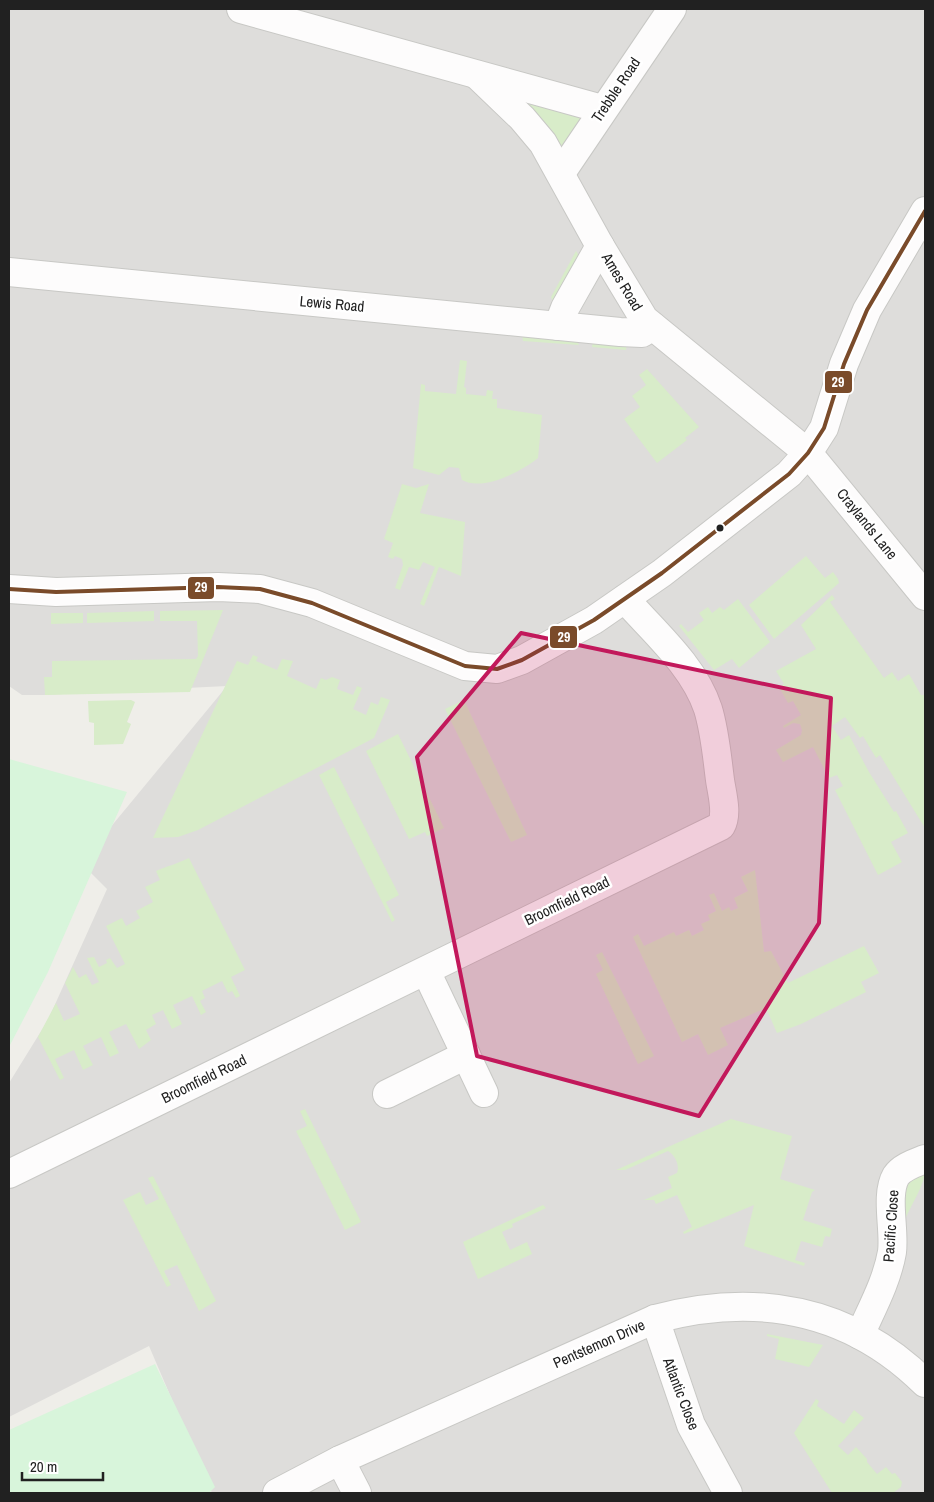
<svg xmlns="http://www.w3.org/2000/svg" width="934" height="1502" font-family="'Archivo Narrow',sans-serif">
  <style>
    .residential { fill: #dedddb }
    .grass { fill: #d8ecc9 }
    .park { fill: #d8f5db }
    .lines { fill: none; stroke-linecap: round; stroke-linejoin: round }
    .minor-casing { stroke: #c8c8c5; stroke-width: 30 }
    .minor { stroke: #fdfcfc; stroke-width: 28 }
    .bus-1-casing { stroke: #fff; stroke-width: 8 }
    .bus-1 { stroke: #7a4b2a; stroke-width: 4 }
    .marked { fill: #c2185b; fill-opacity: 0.2; stroke: #c2185b; stroke-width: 4; stroke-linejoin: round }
    .bus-dot { fill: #212121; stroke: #fff; stroke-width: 2 }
    .labels { text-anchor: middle; stroke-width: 5; stroke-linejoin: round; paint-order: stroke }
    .street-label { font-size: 15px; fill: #212121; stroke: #fff }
    .line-badge { stroke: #fff; stroke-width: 2 }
    .badge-label { font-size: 14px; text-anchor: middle; font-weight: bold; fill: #fff }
  </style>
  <rect width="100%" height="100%" fill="#efeee9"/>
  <path class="residential" d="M 9,9 L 925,9 L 925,1493 L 212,1493 L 149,1346 L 9,1417 L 9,1083 L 48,1020 L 107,889 L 81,863 L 227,686 L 43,695 L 22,695 L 9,686 Z"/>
  <g class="grass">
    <path d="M 510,93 L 583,115 L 563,146 L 559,147 Z"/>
    <path d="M 576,251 L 580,257 L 553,302 L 551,297 Z"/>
    <path d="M 522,335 L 577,341 L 579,345 L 523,341 Z"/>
    <path d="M 593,340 L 627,343 L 626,350 L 592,347 Z"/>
    <path d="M 460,360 L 467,361 L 464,387 L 466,388 L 466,394 L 486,396 L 487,390 L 493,391 L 492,399 L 497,399 L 497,408 L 542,415 L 538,458 C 522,471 483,492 462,480 L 459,468 L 449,467 L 439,475 L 413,468 L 421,384 L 425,385 L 425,391 L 456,394 Z"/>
    <path d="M 647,369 L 699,427 L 685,438 L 687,440 L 657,463 L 624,419 L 640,407 L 632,396 L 646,385 L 639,375 Z"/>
    <path d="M 402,484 L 416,488 L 429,484 L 420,513 L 465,522 L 461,576 L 439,567 L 424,606 L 420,604 L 435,567 L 423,562 L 419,570 L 409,567 L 400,590 L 395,588 L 403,565 L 402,559 L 395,556 L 393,559 L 388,557 L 393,543 L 384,539 Z"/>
    <path d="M 806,556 L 825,578 L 833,572 L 838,579 L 839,583 L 774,639 L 749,605 Z"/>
    <path d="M 832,595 L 835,599 L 830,602 L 884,678 L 892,672 L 898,681 L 909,674 L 921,695 L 925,695 L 925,828 L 880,755 L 876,758 L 863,736 L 860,738 L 845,717 L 832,726 L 841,740 L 849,735 L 869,772 L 894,812 L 896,811 L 908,833 L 891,842 L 902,862 L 878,875 L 835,790 L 843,786 L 837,775 L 829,778 L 813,747 L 783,762 L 776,750 L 801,735 L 802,730 L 800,724 L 793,723 L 784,728 L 783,726 L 801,715 L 793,701 L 788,703 L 779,687 L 784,684 L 776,671 L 816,649 L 801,625 Z"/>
    <path d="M 738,599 L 770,642 L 739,668 L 732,659 L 714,670 L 679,626 L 681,624 L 688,632 L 704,620 L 699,613 L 708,607 L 712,613 L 720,607 L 724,610 Z"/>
    <path d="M 223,610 L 190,692 L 45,695 L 44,677 L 52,677 L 52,661 L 196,659 L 198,656 L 197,621 L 160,621 L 160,611 Z"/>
    <path d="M 154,611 L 154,621 L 87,623 L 87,613 Z"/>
    <path d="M 51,613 L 83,613 L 83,623 L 51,624 Z"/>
    <path d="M 253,655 L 258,657 L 256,661 L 277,670 L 282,659 L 293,661 L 287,676 L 316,689 L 321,678 L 326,680 L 332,677 L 340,680 L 337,689 L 353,695 L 357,686 L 362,688 L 353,709 L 366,715 L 371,702 L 378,705 L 381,697 L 390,700 L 374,738 L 198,830 L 178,837 L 153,838 L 237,661 L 248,665 Z"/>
    <path d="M 131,700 L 135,702 L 127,722 L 131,724 L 123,744 L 94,745 L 94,723 L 89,722 L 88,701 Z"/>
    <path d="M 464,700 L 527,835 L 511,842 L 445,709 Z"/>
    <path d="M 398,734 L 444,828 L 427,836 L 425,832 L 409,839 L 366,751 Z"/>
    <path d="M 334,767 L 399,895 L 386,902 L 395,920 L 392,922 L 319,775 Z"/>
    <path d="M 189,858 L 245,970 L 231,977 L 240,996 L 236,998 L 232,991 L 228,993 L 222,981 L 202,991 L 205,998 L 200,1001 L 206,1012 L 201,1015 L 192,996 L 173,1005 L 182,1024 L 172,1029 L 163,1010 L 152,1015 L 156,1024 L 146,1030 L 151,1040 L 139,1049 L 126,1024 L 109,1032 L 119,1053 L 110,1057 L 101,1037 L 83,1046 L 93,1065 L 83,1070 L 74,1050 L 55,1059 L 64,1078 L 60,1080 L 38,1037 L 56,1003 L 64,1021 L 80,1014 L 65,983 L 73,967 L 79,978 L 86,974 L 92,985 L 99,982 L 87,958 L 94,957 L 99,967 L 107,963 L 106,960 L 110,958 L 117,968 L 125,964 L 106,926 L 122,918 L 126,926 L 140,918 L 136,911 L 153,902 L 145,887 L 160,880 L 156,871 C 167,866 177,864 189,858 Z"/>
    <path d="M 755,870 L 764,952 L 771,951 L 788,983 L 864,946 L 879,973 L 861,982 L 866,992 L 801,1024 L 777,1033 L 766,1008 L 720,1028 L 728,1045 L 708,1055 L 698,1034 L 682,1042 L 633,937 L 638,934 L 644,946 L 674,932 L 676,936 L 689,930 L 692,936 L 704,930 L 701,924 L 710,920 L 708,915 L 716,911 L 709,895 L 714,893 L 722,911 L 729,907 L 731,911 L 738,908 L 734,898 L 748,891 L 741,877 Z"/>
    <path d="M 602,952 L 654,1056 L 638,1064 L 596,974 L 603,970 L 596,955 Z"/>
    <path d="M 305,1109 L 361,1222 L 345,1230 L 296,1131 L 307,1126 L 300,1111 Z"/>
    <path d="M 731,1119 L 792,1136 L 780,1179 L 815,1190 L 812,1192 L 803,1220 L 832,1229 L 830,1237 L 825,1236 L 822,1247 L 801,1241 L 795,1260 L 805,1263 L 804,1266 L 744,1246 L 754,1205 L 684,1234 L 683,1232 L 692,1227 L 677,1195 L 656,1204 L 654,1200 L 644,1200 L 672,1188 L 668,1177 L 677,1173 C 680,1165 675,1155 668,1151 L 625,1170 L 616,1170 Z"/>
    <path d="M 925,1171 C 925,1184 911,1205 905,1220 L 903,1209 L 904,1185 Z"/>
    <path d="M 153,1176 L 216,1301 L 199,1311 L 177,1265 L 164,1271 L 171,1285 L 167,1287 L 123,1200 L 140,1192 L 146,1205 L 159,1199 L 148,1178 Z"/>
    <path d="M 543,1205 L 546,1208 L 512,1224 L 513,1227 L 502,1232 L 510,1250 L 527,1242 L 532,1254 L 478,1279 L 463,1242 Z"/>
    <path d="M 767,1334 L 823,1345 L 809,1367 L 775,1359 L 779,1339 L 767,1336 Z"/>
    <path d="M 816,1399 L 819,1401 L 817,1406 L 844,1424 L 854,1410 L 864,1418 L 838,1446 L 848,1455 L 856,1447 L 867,1459 L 867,1462 L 877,1474 L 886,1467 L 892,1474 L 895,1473 L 902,1482 L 901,1487 L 893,1493 L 832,1493 L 794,1433 Z"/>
  </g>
  <g class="park">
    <path d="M 9,759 L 127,792 L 48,972 L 9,1047 Z"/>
    <path d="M 155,1364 L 215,1487 L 209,1493 L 9,1493 L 9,1430 Z"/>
  </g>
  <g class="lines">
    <g class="minor-casing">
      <g id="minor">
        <path d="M 241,9 L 602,109"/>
        <path d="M 477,75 L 522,118 L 543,143 L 600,246 L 644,319 L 808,453 L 925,596"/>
        <path d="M 561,173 L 672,9"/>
        <path d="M 9,272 L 620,332 L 642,333 L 652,326"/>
        <path d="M 558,326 L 565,308 L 600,246"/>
        <path d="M 9,589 L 56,592 L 218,587 L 260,589 L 312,603 L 465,666 L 497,669 L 522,660 L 594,620 L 662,573 L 789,474 L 808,453 L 824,428 L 844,364 L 867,310 L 925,211"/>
        <path d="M 426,971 L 484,1093"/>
        <path d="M 387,1094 L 466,1055"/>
        <path d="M 9,1174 L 721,826 C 728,814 722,794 720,780 C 717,757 715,732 708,709 C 694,666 654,632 625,599"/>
        <path d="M 655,1319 L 691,1425 L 728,1493"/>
        <path d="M 860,1335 C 872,1308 887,1281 892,1252 C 895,1230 885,1195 896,1176 C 902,1167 915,1163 925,1159"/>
        <path d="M 340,1460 L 357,1493"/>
        <path d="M 277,1493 L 340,1460 L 655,1319 C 756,1292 849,1308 925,1383"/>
      </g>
    </g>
    <use href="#minor" class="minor"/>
    <g class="bus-1-casing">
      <path id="bus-1" d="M 9,589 L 56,592 L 218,587 L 260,589 L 312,603 L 465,666 L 497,669 L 522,660 L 594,620 L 662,573 L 789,474 L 808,453 L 824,428 L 844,364 L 867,310 L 925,211"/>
    </g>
    <use href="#bus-1" class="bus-1"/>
  </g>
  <path class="marked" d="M 521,633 L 831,698 L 819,923 L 699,1116 L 477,1056 L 417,757 Z"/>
  <circle class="bus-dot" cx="720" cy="528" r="4.5"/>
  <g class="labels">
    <g class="street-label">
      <text transform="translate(616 90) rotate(-56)" y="5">Trebble Road</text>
      <text transform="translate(622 282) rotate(59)" y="5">Ames Road</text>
      <text transform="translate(332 304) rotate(5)" y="5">Lewis Road</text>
      <text transform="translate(867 524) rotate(51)" y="5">Craylands Lane</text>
      <text transform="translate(567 901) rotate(-26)" y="5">Broomfield Road</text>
      <text transform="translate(204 1079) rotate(-26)" y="5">Broomfield Road</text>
      <text transform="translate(891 1226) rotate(-86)" y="5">Pacific Close</text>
      <text transform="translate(599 1344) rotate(-24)" y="5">Pentstemon Drive</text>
      <text transform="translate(681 1394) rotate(69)" y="5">Atlantic Close</text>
    </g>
  </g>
  <g class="line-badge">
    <rect x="824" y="370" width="29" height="24" rx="5" fill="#7a4b2a"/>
    <rect x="187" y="576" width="28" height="24" rx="5" fill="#7a4b2a"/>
    <rect x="549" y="625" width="29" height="24" rx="5" fill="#7a4b2a"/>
  </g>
  <g class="badge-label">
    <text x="838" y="387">29</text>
    <text x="201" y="592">29</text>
    <text x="564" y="642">29</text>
  </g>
  <rect width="934" height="1502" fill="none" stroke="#212121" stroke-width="20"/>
  <path d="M22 1472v8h81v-8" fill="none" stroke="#212121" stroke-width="2.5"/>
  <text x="30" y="1472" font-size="15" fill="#212121" stroke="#ffffff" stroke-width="4" paint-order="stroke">20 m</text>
</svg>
